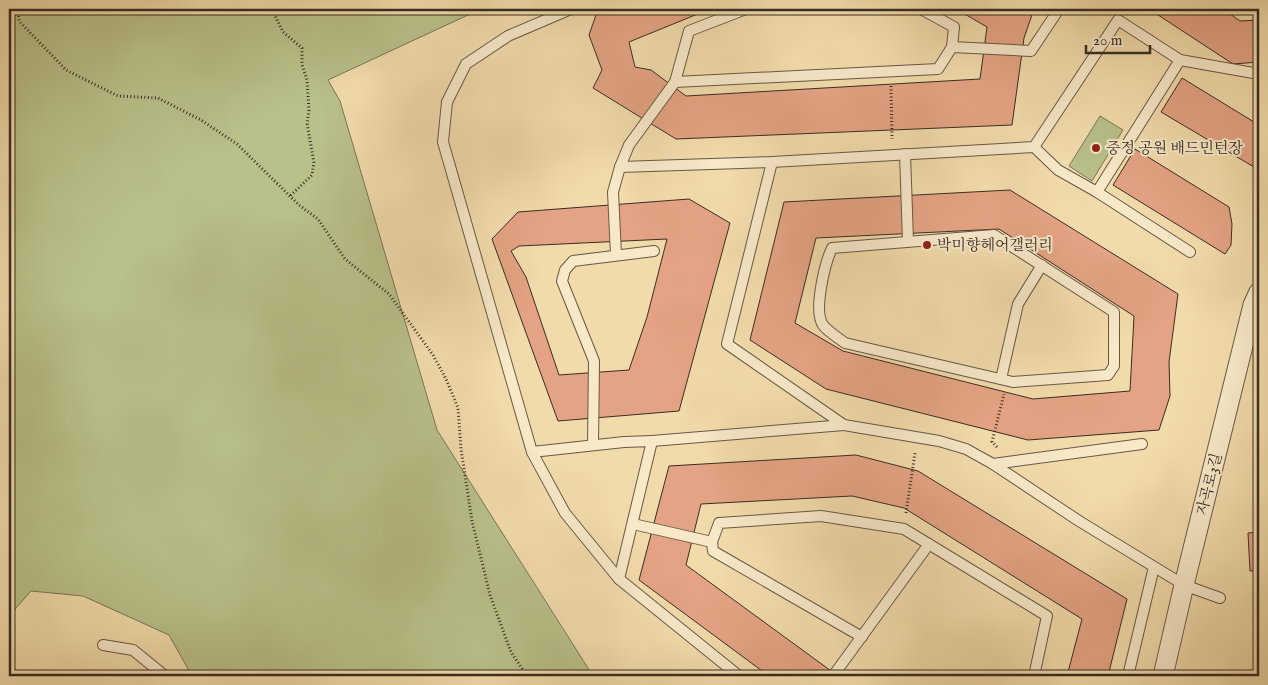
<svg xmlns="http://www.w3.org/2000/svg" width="1268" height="685" font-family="'IM FELL English','Noto Serif KR',serif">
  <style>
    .green { fill: #b9c08a; stroke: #797657 }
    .building { fill: #e4a384; stroke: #392d24; fill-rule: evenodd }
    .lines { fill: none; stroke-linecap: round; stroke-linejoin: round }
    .service-casing { stroke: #675846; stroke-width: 12 }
    .minor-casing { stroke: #675846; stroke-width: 21 }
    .path { stroke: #392d24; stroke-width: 3; stroke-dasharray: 1 2.5; stroke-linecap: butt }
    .service { stroke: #f7e8c8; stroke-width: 10 }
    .minor { stroke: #f7e8c8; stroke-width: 19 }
    .poi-dot { fill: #8f2418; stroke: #f7e8c8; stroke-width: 2 }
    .labels { text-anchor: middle; stroke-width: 4; stroke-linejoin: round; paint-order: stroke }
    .poi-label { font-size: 15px; fill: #392d24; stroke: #f7e8c8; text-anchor: start }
    .street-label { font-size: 15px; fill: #392d24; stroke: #f7e8c8 }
  </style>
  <rect width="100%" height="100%" fill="#f2dbab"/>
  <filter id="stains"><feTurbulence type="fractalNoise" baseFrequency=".004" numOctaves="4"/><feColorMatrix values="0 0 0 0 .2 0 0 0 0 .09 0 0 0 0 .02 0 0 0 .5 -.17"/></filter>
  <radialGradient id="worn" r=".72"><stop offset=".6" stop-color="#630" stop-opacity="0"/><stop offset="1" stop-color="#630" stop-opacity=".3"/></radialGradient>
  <g class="green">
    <path d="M 9,9 L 481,9 L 328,80 L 340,101 L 437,430 L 593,676 L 192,676 L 169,635 L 83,596 L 31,591 L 9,616 Z"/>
    <path d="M 1100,116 L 1123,130 L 1092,181 L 1069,166 Z"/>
  </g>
  <g class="building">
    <path d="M 598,9 L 710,9 L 629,42 L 635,67 L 651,70 L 686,96 L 980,79 L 987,27 L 956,9 L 1034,9 L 1024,38 L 1012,125 L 676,139 L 593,88 L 602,70 L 589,35 Z"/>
    <path d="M 1149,9 L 1223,9 L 1240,21 L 1259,20 L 1259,62 L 1233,64 Z"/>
    <path d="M 1182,78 L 1259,125 L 1259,170 L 1161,112 Z"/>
    <path d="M 1135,149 L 1229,207 L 1232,224 L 1231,245 L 1225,254 L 1113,185 Z"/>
    <path d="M 1010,190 L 1178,294 L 1169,362 L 1170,396 L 1159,430 L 1028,440 L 826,389 L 750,340 L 784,202 ZM 999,229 L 1134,316 L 1130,391 L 1033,399 L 843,351 L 795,323 L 816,238 Z"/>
    <path d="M 689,199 L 730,223 L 679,411 L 558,421 L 492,239 L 518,212 ZM 667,239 L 647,317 L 629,370 L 559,375 L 526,277 L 511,251 L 519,246 Z"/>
    <path d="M 856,455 L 918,471 L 1127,599 L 1108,676 L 1067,676 L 1082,619 L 904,508 L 852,496 L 701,504 L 686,565 L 838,676 L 769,676 L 639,580 L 669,466 Z"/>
    <path d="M 1259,532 L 1259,570 L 1250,571 L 1248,533 Z"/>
  </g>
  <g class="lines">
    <g class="service-casing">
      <g id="service">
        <path d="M 571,9 L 508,36 L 466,64 L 447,102 L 443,142 L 532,452 L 565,513 L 619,579 L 739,676"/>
        <path d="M 952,47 L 1031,51 L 1059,9"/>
        <path d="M 675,82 L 938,69 L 952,47 L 954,27 L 921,9"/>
        <path d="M 1034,147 L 1058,170 L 1097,192 L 1190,252"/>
        <path d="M 905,154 L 908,241"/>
        <path d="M 772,162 L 727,344 L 844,425 L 939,441 L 966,449 L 993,464 L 1079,521 L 1184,585 L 1220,598"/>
        <path d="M 620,167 L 772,162 L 1034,147 L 1118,20 L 1180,60 L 1259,74"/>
        <path d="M 1097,192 L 1180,60"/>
        <path d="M 994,235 L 1114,312 L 1114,366 L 1108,375 L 1013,382 L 845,343 C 839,338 828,332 823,325 C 813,311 825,263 832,248 Z"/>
        <path d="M 616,255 L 613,192 L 620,167 L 629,145 L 675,82 L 689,31 L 746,9"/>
        <path d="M 1001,379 L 1018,304 L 1042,265"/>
        <path d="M 652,441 L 844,425"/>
        <path d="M 593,445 L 594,361 L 562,281 L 565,270 L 573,261 L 654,251"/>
        <path d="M 532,452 L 624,442 L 652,441 L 619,579"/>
        <path d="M 993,464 L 1142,444"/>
        <path d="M 633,524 L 712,542"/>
        <path d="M 862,637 L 713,551 L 712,542 L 719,523 L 821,516 L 904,529 L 1047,616 L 1034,676"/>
        <path d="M 103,645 L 133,650 L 165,676"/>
        <path d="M 833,676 L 929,544"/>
        <path d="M 1128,676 L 1154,567"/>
      </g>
    </g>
    <g class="minor-casing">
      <path id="minor" d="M 1163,676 L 1184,585 L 1253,305 L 1259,292"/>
    </g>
    <g class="path">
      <path d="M 18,9 L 19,21 L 66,70 L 118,96 L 158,98 L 201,120 L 237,144 L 299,205 L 318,219 L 345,259 L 389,294 L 433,355 L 446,379 L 458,408 L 461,449 L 472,521 L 490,595 L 511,652 L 527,676"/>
      <path d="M 264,9 L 274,14 L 283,32 L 302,48 L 302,65 L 307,80 L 309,110 L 307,123 L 314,163 L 312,175 L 290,196"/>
      <path d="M 891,86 L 892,139"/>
      <path d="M 997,447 L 992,442 L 1004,394"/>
      <path d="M 906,513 L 915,453"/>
    </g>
    <use href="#service" class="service"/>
    <use href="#minor" class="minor"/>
  </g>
  <g class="poi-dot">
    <circle cx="1096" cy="148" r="5"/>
    <circle cx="927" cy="245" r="5"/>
  </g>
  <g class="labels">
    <g class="poi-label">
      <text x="1106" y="153">중정 공원 배드민턴장</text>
      <text x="937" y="250">박미향헤어갤러리</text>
    </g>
    <g class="street-label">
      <text transform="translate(1209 484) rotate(-76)" y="5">자곡로3길</text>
    </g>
  </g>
  <rect width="1268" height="685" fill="none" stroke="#f2dbab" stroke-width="30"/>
  <rect x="10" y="10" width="1248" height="665" fill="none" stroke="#392d24" stroke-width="2.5"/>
  <rect x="15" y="15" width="1238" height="655" fill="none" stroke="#392d24"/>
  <path d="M1086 45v8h64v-8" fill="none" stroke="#392d24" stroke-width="2.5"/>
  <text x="1093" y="45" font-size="15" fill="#392d24" stroke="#f7e8c8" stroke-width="4" paint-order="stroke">20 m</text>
  <rect width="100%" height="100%" filter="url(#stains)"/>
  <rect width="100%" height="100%" fill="url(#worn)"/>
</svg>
